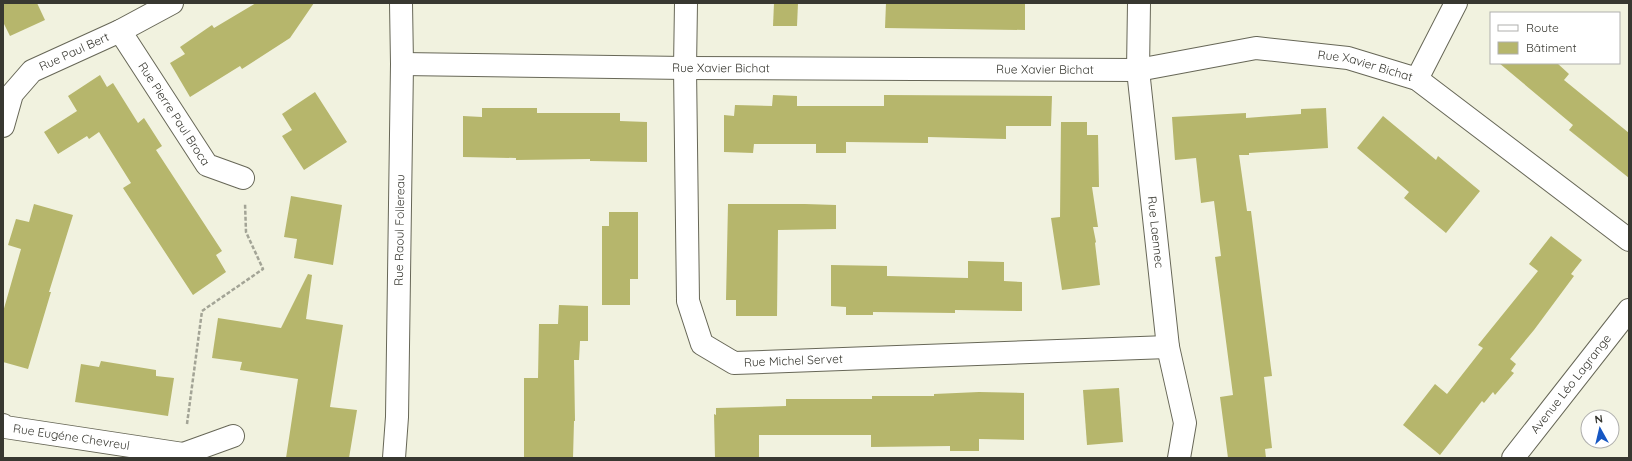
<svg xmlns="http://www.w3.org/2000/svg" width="1632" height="461" font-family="Quicksand,sans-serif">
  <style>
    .building { fill: #b6b66c }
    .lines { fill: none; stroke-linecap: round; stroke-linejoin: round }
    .minor-casing { stroke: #676757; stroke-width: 24 }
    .tertiary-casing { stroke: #676757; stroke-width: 24 }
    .path { stroke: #a3a496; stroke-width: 2.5; stroke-dasharray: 4 2; stroke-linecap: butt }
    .minor { stroke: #fff; stroke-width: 22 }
    .tertiary { stroke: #fff; stroke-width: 22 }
    .labels { text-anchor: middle; stroke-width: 3; stroke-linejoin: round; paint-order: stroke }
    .street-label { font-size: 12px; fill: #383831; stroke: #fff }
  </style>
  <rect width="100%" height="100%" fill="#f1f2df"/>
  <g class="building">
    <path d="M 3,3 L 37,3 L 45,20 L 10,36 L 3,22 Z"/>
    <path d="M 256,3 L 314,3 L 290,38 L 242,69 L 240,66 L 190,97 L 170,63 L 185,54 L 180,47 L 212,25 L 214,28 Z"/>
    <path d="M 774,3 L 798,3 L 797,26 L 773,26 Z"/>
    <path d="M 886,3 L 1025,3 L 1025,30 L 885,28 Z"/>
    <path d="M 1499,63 L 1557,63 L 1569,74 L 1564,80 L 1629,133 L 1629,178 L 1569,130 L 1573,125 Z"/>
    <path d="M 100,75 L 107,87 L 113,83 L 138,123 L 144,118 L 162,146 L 156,150 L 222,251 L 216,255 L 226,272 L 193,295 L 123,188 L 131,183 L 99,132 L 89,139 L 87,136 L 58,154 L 44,132 L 77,111 L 68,96 Z"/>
    <path d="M 315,92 L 347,142 L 304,170 L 282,136 L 292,130 L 282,114 Z"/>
    <path d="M 773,95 L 797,96 L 797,106 L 884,106 L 884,95 L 1052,96 L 1051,126 L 1006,126 L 1006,139 L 928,137 L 928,143 L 846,142 L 846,153 L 816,153 L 816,144 L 754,144 L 753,153 L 724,152 L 724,115 L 734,116 L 735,105 L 772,106 Z"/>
    <path d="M 482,108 L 537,108 L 537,113 L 620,113 L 620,121 L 647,122 L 647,162 L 590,161 L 590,159 L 516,160 L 516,158 L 463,157 L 463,116 L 482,117 Z"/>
    <path d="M 1326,108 L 1328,148 L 1249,153 L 1249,155 L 1239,155 L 1247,211 L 1251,211 L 1272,376 L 1264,377 L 1272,448 L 1265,449 L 1266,458 L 1228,458 L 1220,397 L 1233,395 L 1215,257 L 1221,256 L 1214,201 L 1201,203 L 1196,158 L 1175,160 L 1172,117 L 1246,113 L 1246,118 L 1301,114 L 1301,109 Z"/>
    <path d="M 1383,116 L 1436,160 L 1438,156 L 1480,191 L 1446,233 L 1404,198 L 1409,192 L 1357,148 Z"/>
    <path d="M 1061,122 L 1087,122 L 1087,135 L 1098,135 L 1099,187 L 1092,187 L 1098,227 L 1093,227 L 1096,242 L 1095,243 L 1100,285 L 1062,290 L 1051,218 L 1060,217 Z"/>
    <path d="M 291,196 L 342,205 L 333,265 L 294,258 L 297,239 L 284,237 Z"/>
    <path d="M 34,204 L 73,215 L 49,292 L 51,292 L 28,369 L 3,362 L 3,312 L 21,249 L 8,245 L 16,219 L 29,222 Z"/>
    <path d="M 728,204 L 805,204 L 836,205 L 836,229 L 778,230 L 777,316 L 736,316 L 736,300 L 726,300 Z"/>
    <path d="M 609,212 L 638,212 L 638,279 L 630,279 L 630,305 L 602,305 L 602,226 L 609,226 Z"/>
    <path d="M 1551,236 L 1582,260 L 1571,274 L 1574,276 L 1534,330 L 1510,359 L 1516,364 L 1511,371 L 1514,373 L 1495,395 L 1493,392 L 1484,403 L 1482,401 L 1440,455 L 1403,425 L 1435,384 L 1447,394 L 1483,348 L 1478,345 L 1538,271 L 1529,264 Z"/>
    <path d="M 968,261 L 1004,262 L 1004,281 L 1022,282 L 1022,311 L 955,310 L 955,313 L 873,312 L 873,315 L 846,315 L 846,307 L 831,306 L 831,265 L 887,266 L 887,276 L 968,278 Z"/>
    <path d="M 308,274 L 312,275 L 306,319 L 343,325 L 330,407 L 357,410 L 349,458 L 286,458 L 298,379 L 240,370 L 242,362 L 212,358 L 218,318 L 281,328 Z"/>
    <path d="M 559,305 L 588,306 L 588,341 L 580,341 L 579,360 L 574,360 L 575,421 L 574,421 L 573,458 L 524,458 L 524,378 L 538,378 L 539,324 L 558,324 Z"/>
    <path d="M 101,361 L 156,370 L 156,376 L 174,378 L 168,416 L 75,402 L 81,364 L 99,367 Z"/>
    <path d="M 1119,388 L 1123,442 L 1087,445 L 1083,390 Z"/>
    <path d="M 979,392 L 1024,393 L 1024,440 L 979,439 L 979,451 L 950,451 L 950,446 L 871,447 L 871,435 L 759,435 L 759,458 L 715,458 L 714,414 L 716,415 L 716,408 L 786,406 L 786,399 L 872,399 L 872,396 L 934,396 L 934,394 Z"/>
  </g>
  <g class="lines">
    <g class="minor-casing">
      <g id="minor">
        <path id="s1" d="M 686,3 L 685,68 L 688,301 L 702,344 L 734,363 L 1168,347"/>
        <path id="s2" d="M 1139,3 L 1138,70 L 1168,347 L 1185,423 L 1179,458"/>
        <path id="s3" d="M 120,31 L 207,165 L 243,178"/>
        <path id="s4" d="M 402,64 L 685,68 L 1138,70 L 1256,48 L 1348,58 L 1417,79 L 1629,240"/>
        <path d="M 1417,79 L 1456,3"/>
        <path id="s5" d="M 3,126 L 12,94 L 32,71 L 120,31 L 172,3"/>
        <path id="s6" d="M 3,425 L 5,427 L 183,454 L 233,436"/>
        <path id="s7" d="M 394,458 L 397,417 L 402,64 L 401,3"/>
      </g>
    </g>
    <g class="tertiary-casing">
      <g id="tertiary">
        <path id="s8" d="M 1513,458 L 1629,310"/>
      </g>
    </g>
    <path class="path" d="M 187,424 L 202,311 L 263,269 L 246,232 L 245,203"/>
    <use href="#minor" class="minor"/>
    <use href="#tertiary" class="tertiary"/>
  </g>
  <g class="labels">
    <g class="street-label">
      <text dy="4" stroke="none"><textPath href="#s5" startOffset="110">Rue Paul Bert</textPath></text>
      <text dy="4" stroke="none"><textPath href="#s4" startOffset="967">Rue Xavier Bichat</textPath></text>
      <text dy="4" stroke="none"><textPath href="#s4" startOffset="319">Rue Xavier Bichat</textPath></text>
      <text dy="4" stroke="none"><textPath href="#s4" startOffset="643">Rue Xavier Bichat</textPath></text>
      <text dy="4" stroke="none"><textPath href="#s3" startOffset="99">Rue Pierre Paul Broca</textPath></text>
      <text dy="4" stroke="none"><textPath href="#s7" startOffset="228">Rue Raoul Follereau</textPath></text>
      <text dy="4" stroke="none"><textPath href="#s2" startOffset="230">Rue Laennec</textPath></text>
      <text dy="4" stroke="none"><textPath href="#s1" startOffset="440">Rue Michel Servet</textPath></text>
      <text dy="4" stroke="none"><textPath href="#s8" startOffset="94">Avenue Léo Lagrange</textPath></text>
      <text dy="4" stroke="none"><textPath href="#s6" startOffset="70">Rue Eugéne Chevreul</textPath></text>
    </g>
  </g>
  <rect width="1632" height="461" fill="none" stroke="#383831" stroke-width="8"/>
  <rect x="1490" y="12" width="130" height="52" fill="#ffffff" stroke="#afafad"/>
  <rect x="1498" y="25" width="20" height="6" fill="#ffffff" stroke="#afafad"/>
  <text x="1526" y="32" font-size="12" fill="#383831">Route</text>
  <rect x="1498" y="42" width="20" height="12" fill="#b6b66c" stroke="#afafad"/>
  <text x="1526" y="52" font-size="12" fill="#383831">Bâtiment</text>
  <g transform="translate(1600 429) rotate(352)"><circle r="19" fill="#ffffff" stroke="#afafad"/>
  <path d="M0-3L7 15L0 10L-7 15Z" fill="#1657c3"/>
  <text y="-6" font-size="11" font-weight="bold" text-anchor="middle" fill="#383831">N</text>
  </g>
</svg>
